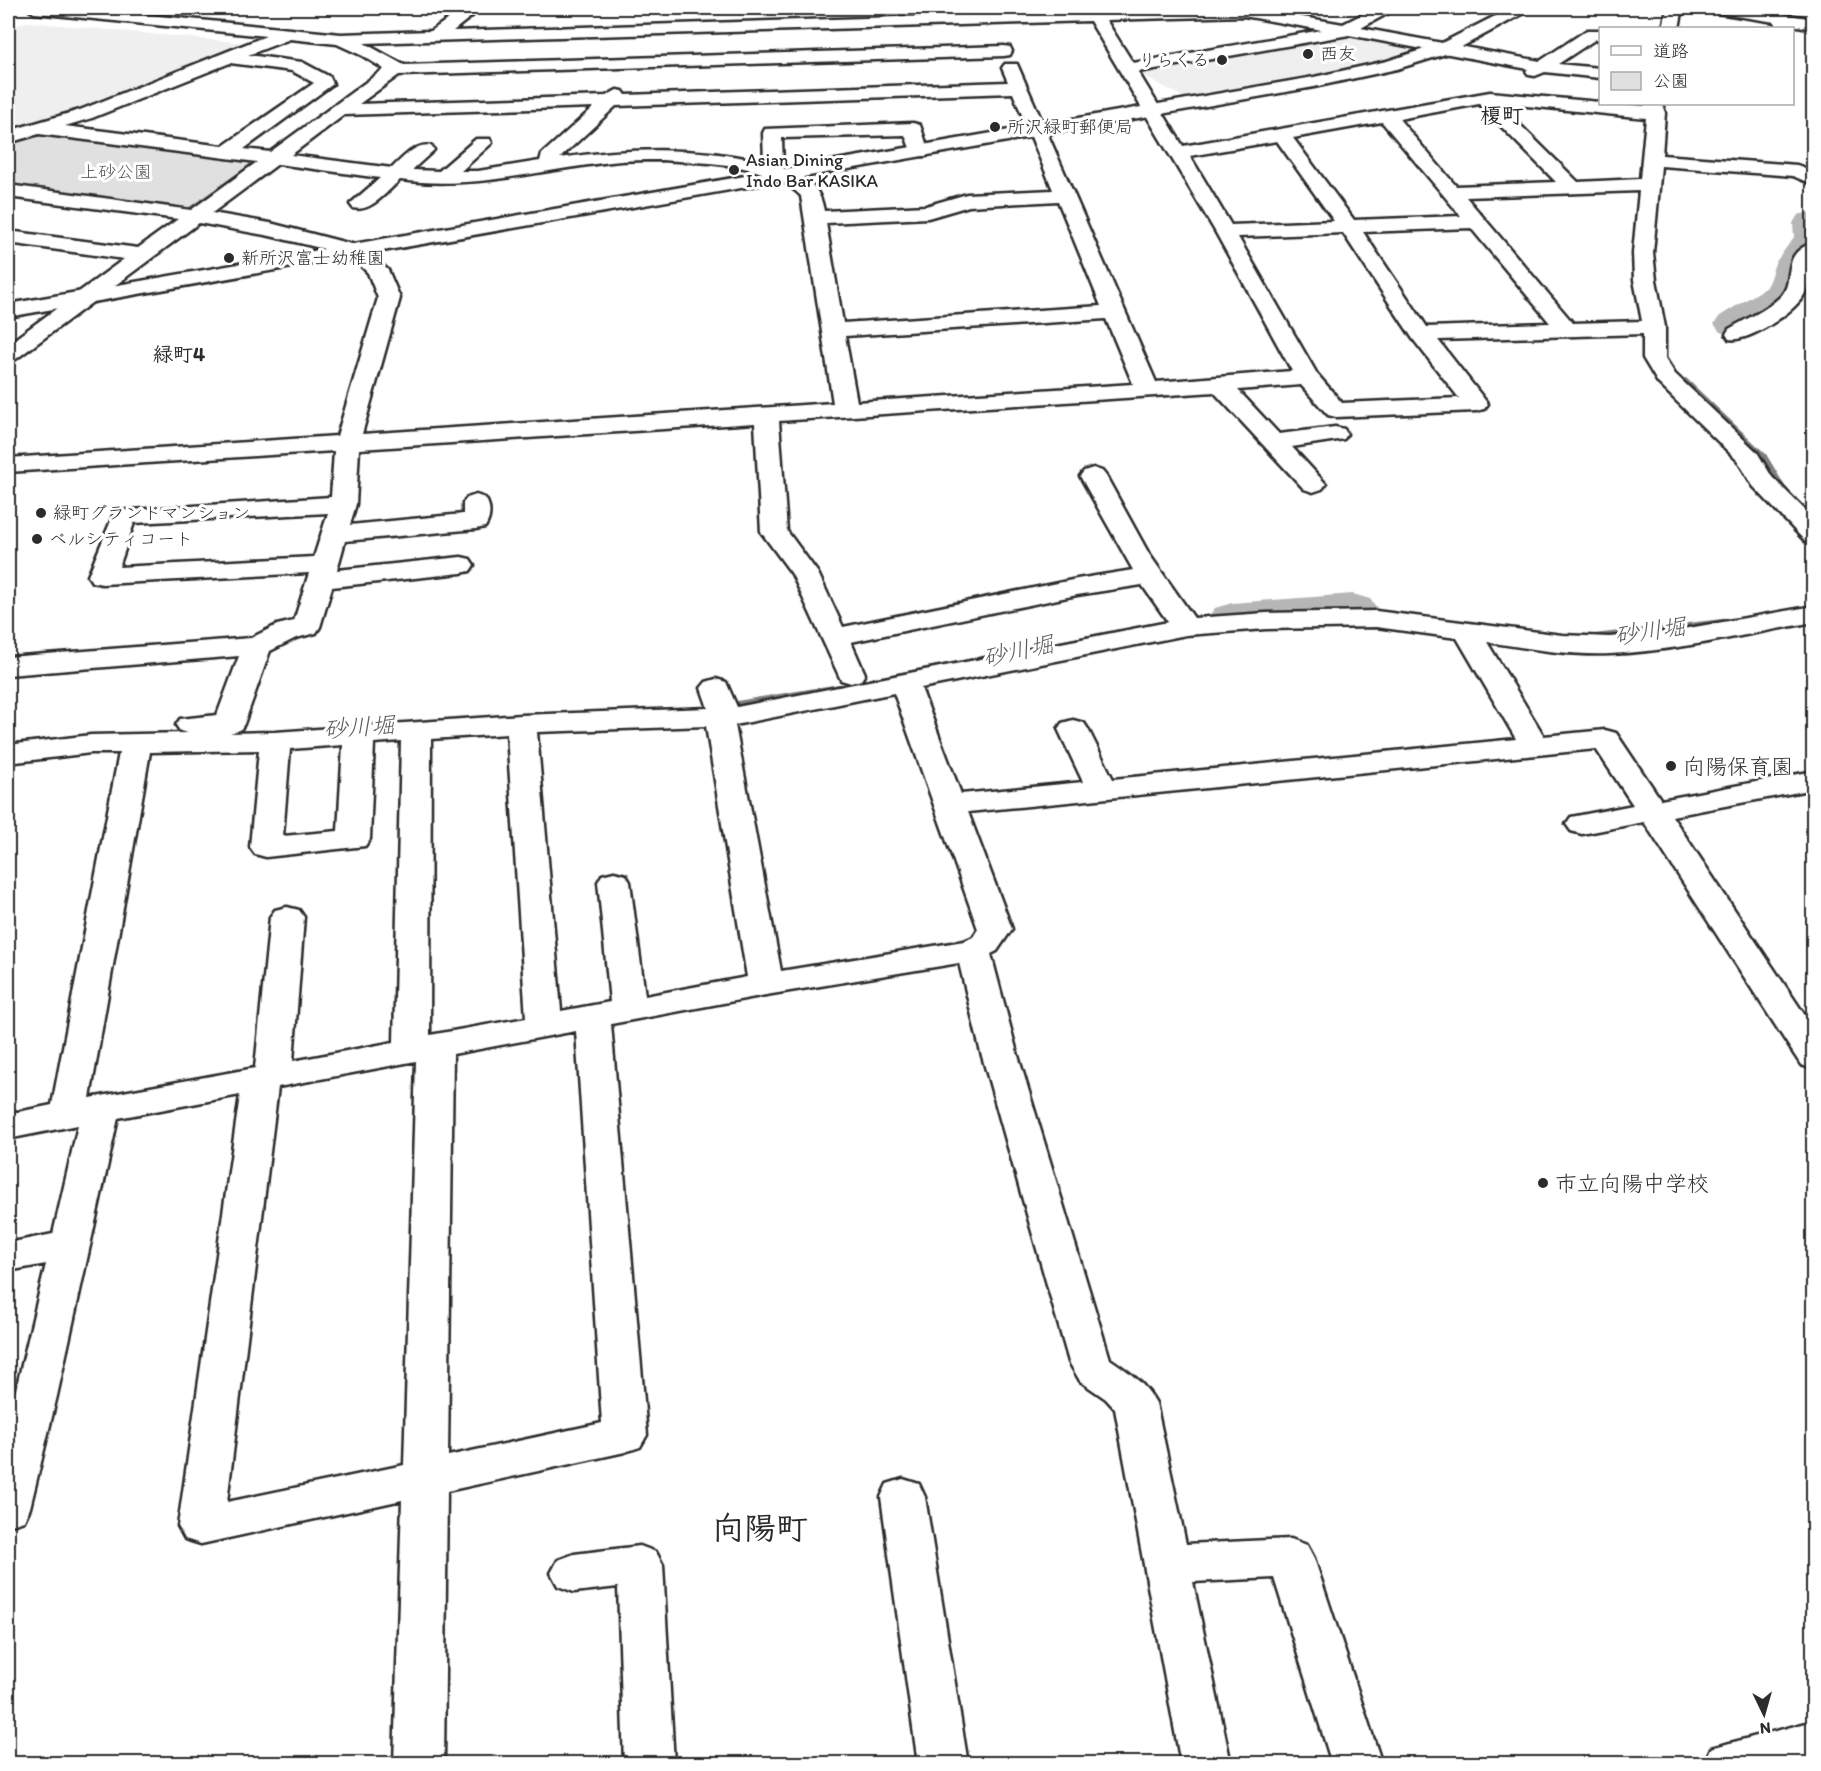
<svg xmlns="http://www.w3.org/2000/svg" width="1821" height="1771" font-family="Itim,'Klee One',sans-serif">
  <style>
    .built { fill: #efefef }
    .green { fill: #e0e0e0; stroke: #868686; stroke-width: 1.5 }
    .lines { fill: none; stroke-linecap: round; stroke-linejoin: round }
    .stream { fill: #7e7e7e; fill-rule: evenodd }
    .river { fill: #b6b6b6; fill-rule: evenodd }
    .street-casing { stroke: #2b2b2b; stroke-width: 5 }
    .secondary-casing { stroke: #2b2b2b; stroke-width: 5 }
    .street { fill: #fff; fill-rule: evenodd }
    .secondary { fill: #fff; fill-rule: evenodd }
    .poi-dot { fill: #2b2b2b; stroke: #fff; stroke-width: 2 }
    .labels { text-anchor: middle; stroke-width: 6; stroke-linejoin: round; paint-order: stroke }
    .far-poi-label { font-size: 18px; fill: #2b2b2b; stroke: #fff; text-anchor: start }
    .far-park-label { font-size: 18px; fill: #585858; stroke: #fff }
    .far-neighbourhood-label { font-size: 20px; font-weight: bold; fill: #2b2b2b; stroke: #fff }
    .far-quarter-label { font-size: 22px; font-weight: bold; fill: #2b2b2b; stroke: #fff }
    .poi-label { font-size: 22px; fill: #2b2b2b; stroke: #fff; text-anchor: start }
    .water-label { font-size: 24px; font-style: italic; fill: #5c5c5c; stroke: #fff }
    .near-quarter-label { font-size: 32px; font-weight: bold; fill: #2b2b2b; stroke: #fff }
  </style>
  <rect width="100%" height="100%" fill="#fff"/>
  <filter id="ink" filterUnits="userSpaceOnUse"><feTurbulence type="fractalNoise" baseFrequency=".0167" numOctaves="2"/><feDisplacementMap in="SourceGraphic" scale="12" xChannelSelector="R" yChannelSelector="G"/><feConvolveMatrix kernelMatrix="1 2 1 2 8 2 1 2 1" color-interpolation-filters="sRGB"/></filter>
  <g filter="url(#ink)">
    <g class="built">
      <path d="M 28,22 L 254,44 L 80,111 L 8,133 L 8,28 Z"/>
      <path d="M 1355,34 L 1424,49 L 1349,68 L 1185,98 L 1140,74 L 1141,71 Z"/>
    </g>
    <path class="green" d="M 38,133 L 251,161 L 253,163 L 189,208 L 184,209 L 8,186 L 8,139 Z"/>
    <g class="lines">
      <g class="stream">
        <path d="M 1680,378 L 1686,378 L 1766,454 L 1785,486 L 1794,496 L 1793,498 L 1787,498 L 1778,487 L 1760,457 L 1680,382 Z"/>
        <path d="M 1739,617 L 1743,620 L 1742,622 L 1594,640 L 1590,637 L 1594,634 Z"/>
        <path d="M 1119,629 L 1122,630 L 1122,634 L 870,684 L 865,681 L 870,678 Z"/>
        <path d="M 839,684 L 842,685 L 844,687 L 842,689 L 737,707 L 732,704 L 737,701 Z"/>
        <path d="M 39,739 L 44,742 L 42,744 L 8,748 L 8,742 Z"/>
      </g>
      <g class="river">
        <path d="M 1814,211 C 1814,241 1816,275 1799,300 L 1748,332 L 1734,336 L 1720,332 L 1714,324 L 1720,316 L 1767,287 L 1775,263 L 1794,237 L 1793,223 L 1798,215 Z"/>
        <path d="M 1353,594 L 1370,599 L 1378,609 L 1370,619 L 1353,624 L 1232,633 L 1215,628 L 1207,618 L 1215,608 L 1232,603 Z"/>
      </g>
      <g class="street-casing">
        <g id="street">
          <path d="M 26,8 L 77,8 L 341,34 L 431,31 L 464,8 L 482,8 L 453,31 L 1085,11 L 1083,8 L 1099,8 L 1101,11 L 1251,8 L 1343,24 L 1375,8 L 1394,8 L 1392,11 L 1361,28 L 1540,61 L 1587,30 L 1600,30 L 1600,40 L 1596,39 L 1558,64 L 1600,68 L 1600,78 L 1545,72 L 1535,76 L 1529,75 L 1526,71 L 1528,69 L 1349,35 L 1138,72 L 1183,146 L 1490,92 L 1644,106 L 1645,104 L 1663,104 L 1665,113 L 1662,155 L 1797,165 L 1814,171 L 1814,185 L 1793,176 L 1661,166 L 1653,253 L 1656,280 L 1665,327 L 1665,358 L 1675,374 L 1757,452 L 1772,477 L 1814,519 L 1814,543 L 1805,541 L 1753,486 L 1738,461 L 1658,383 L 1643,358 L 1643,334 L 1438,340 L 1488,404 L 1484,409 L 1476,411 L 1336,417 L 1328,415 L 1301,385 L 1238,390 L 1279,434 L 1335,427 L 1344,429 L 1347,434 L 1344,439 L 1292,447 L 1326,484 L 1322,489 L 1313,492 L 1304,489 L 1214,392 L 779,421 L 787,531 L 818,573 L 843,627 L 1077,579 L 1133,570 L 1080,476 L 1084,471 L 1093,468 L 1102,471 L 1106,476 L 1149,554 L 1194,618 L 1266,613 L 1376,611 L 1562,635 L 1609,637 L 1660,633 L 1814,606 L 1814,622 C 1747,634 1678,651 1610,654 C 1569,656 1528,648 1487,642 L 1544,736 L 1605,730 L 1616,733 L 1661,800 L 1814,771 L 1814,789 L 1672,816 L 1814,1029 L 1814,1069 L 1801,1065 L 1644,822 L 1582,834 L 1571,831 L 1566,824 L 1571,817 L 1633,805 L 1596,749 L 968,812 L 1012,929 L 997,951 L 991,954 L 1016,1049 L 1110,1359 C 1129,1372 1145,1383 1156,1403 L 1186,1544 L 1291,1539 L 1307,1545 L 1314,1558 L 1382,1764 L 1332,1764 L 1274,1578 L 1193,1582 L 1231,1764 L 1181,1764 L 1115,1409 L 1106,1399 L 1080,1381 L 1069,1362 L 980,1049 L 959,963 L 766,995 L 611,1024 L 647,1435 L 640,1447 L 625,1452 L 447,1491 L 444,1764 L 394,1764 L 402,1500 L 201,1544 L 185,1539 L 178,1526 L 240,1095 L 118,1118 L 57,1396 L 30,1508 L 24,1521 L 8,1526 L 8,1423 L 46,1264 L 8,1271 L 8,1243 L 53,1234 L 78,1125 L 8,1139 L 8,1114 L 52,1105 L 119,753 L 91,753 L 8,763 L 8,745 L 91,735 L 188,733 L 180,731 L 176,725 L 180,719 L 217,715 L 239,656 L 8,675 L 8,657 L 251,638 L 277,625 L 294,621 L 309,573 L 102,584 L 92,582 L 88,576 L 115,511 L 331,497 L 334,451 L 8,472 L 8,458 L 337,436 L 378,298 L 368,273 L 356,261 L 340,257 L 337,252 L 270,236 L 199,223 L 16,359 L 8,361 L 8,344 L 124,259 L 8,243 L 8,231 L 138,248 L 178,219 L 8,197 L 8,185 L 191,210 L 257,162 L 39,134 L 8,143 L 8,131 L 80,110 L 266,36 L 34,13 ZM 1244,16 L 1322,30 L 1133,63 L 1106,20 ZM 1090,21 L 1215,231 L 1292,371 L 1156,382 L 1017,64 L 1005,64 L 1002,68 L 1008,82 L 626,95 L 623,91 L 617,90 L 606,96 L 359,104 L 399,75 L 1004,56 L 1010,55 L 1012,51 L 1010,47 L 1004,46 L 404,65 L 364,43 ZM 290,39 L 337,44 L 363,56 L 384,69 L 270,152 L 244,149 L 333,84 L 330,77 L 302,62 L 248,55 ZM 230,63 L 292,71 L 314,83 L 223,146 L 65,126 L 92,118 ZM 1013,93 L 1053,190 L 967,194 L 926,206 L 824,211 C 820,187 807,176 783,168 L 782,138 L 905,135 L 913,156 L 927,156 L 929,152 L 920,125 L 913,123 L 765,129 L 763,133 L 764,162 C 695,146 629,148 560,158 L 616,106 ZM 1498,103 L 1646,118 L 1640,179 L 1578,182 ZM 1479,104 L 1556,182 L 1456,186 L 1399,119 ZM 594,107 L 542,154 L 540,161 L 478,171 L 461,171 L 492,143 L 490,139 L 476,139 L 439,171 L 412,170 L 434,150 L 432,146 C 416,142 403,158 392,168 L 291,155 L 344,115 ZM 1382,122 L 1461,216 L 1354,220 L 1293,138 ZM 1277,141 L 1334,221 L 1231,225 L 1190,156 ZM 662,160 C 707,163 767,162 801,196 L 833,403 L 362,434 L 400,298 L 388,270 L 363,247 L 270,223 L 212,213 L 278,164 L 380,178 L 350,204 L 353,208 C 371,213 387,191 400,180 C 474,190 539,170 611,162 C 628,160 645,160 662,160 ZM 1639,191 L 1633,253 L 1634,280 L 1642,321 L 1573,323 L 1466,197 ZM 1058,201 L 1101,306 L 843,323 L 826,223 L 928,218 L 969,206 ZM 1471,228 L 1550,323 L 1427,327 L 1363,232 ZM 1343,233 L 1413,339 L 1459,398 L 1342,403 L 1317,374 L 1238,237 ZM 1106,319 L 1133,384 L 857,402 L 845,336 ZM 755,423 L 761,532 L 792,574 L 841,680 L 851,683 L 861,680 L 865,674 L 851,642 L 1077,595 L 1142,585 L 1168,622 L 737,707 L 726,682 L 716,679 L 706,682 L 701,688 L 708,708 L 521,715 L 275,732 L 230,733 L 240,730 L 244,724 L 270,651 L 296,638 L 316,633 L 320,627 L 332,587 L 461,573 L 470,571 L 474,565 L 470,559 L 461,557 L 337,570 L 345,541 L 476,529 L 485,527 C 491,518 491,506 485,498 L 476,495 L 467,498 L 463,503 L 463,514 L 350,525 L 356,504 L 359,449 ZM 328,513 L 314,557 L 119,567 L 134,523 ZM 1376,627 L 1457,638 L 1516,739 L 1113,779 L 1088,729 L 1084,723 L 1073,720 L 1062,723 L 1058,729 L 1083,782 L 961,794 L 921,688 L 1186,635 L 1266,629 ZM 894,693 L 978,929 L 973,937 L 964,941 L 781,971 L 735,725 ZM 706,726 L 747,977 L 645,996 L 630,882 L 626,875 L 614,872 L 602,875 L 598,882 L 610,1002 L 561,1011 L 537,732 ZM 507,734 L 526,1018 L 430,1035 L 431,739 ZM 401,741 L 394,1042 L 293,1061 L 304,917 L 299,910 L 287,907 L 275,910 L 270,917 L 255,1068 L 90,1098 L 150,752 L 259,750 L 250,847 L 255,854 L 266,857 L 365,846 L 370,839 L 374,743 ZM 343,745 L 338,831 L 283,836 L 290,749 ZM 576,1031 L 602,1423 L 448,1456 L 453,1054 ZM 416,1061 L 404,1465 L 227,1502 L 278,1087 Z"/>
          <path d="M 1667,8 L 1683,8 L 1679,28 L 1663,28 Z"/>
          <path d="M 1709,8 L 1744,8 L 1814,19 L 1814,29 L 1792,25 L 1791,28 L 1775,28 L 1775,22 L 1717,13 Z"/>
          <path d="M 1814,243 C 1814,253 1810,283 1805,293 C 1797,311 1748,343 1729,339 L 1726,334 L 1729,329 C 1746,319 1767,310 1781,296 C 1796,281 1779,252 1814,243 Z"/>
          <path d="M 903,1479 L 919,1484 L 925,1497 L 968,1764 L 918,1764 L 881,1497 L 887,1484 Z"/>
          <path d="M 640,1546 L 656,1552 L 663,1565 L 674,1764 L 624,1764 L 618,1587 L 574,1592 L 558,1586 L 551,1573 L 558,1560 L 574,1554 Z"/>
          <path d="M 1814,1721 L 1814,1764 L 1704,1764 L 1711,1748 Z"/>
        </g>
      </g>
      <g class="secondary-casing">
        <path id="secondary" d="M 1511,8 L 1530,8 L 1528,11 L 1452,52 L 1397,69 L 1314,87 L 8,317 L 8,304 L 1314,77 L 1387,61 L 1440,44 Z"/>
      </g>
      <use href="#street" class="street"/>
      <use href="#secondary" class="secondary"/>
    </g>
  </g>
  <g class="poi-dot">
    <circle cx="1308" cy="54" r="6"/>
    <circle cx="1222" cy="60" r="6"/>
    <circle cx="995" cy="127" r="6"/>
    <circle cx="734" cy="170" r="6"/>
    <circle cx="229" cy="258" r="6"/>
    <circle cx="41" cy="513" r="6"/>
    <circle cx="37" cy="539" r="6"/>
    <circle cx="1671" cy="766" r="6"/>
    <circle cx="1543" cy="1183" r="6"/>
  </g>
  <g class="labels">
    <g class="far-poi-label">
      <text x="1320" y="60">西友</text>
      <text x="1210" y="66" text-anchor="end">りらくる</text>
      <text x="1007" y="133">所沢緑町郵便局</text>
      <text x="746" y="166">Asian Dining<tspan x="746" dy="21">Indo Bar KASIKA</tspan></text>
      <text x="241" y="264">新所沢富士幼稚園</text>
      <text x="53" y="519">緑町グランドマンション</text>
      <text x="49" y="545">ベルシティコート</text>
    </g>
    <g class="far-park-label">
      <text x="116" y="178">上砂公園</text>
    </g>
    <g class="far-neighbourhood-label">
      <text x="179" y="361">緑町4</text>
    </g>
    <g class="far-quarter-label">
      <text x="1502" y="123">榎町</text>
    </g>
    <g class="poi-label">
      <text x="1683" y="774">向陽保育園</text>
      <text x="1555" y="1191">市立向陽中学校</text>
    </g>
    <g class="water-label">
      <text transform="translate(1650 631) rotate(-8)" y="8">砂川堀</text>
      <text transform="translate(1018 651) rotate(-12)" y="8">砂川堀</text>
      <text transform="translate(359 727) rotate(-4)" y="8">砂川堀</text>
    </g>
    <g class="near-quarter-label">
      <text x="760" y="1539">向陽町</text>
    </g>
  </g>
  <rect width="1821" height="1771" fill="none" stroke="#fff" stroke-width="30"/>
  <rect x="15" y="15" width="1791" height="1741" fill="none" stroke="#2b2b2b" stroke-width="2" filter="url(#ink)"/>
  <rect x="1599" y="27" width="195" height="78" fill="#ffffff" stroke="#aaaaaa" stroke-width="1.5"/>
  <rect x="1611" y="46" width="30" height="9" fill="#ffffff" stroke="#aaaaaa" stroke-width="1.5"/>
  <text x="1653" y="57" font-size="18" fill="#2b2b2b">道路</text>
  <rect x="1611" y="72" width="30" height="18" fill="#e0e0e0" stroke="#aaaaaa" stroke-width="1.5"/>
  <text x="1653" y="87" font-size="18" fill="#2b2b2b">公園</text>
  <g transform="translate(1764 1714) rotate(175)" stroke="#ffffff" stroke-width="4.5" paint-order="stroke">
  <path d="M0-4.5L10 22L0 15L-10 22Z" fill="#2b2b2b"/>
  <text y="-9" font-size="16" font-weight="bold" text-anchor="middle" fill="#2b2b2b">N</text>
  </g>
</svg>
